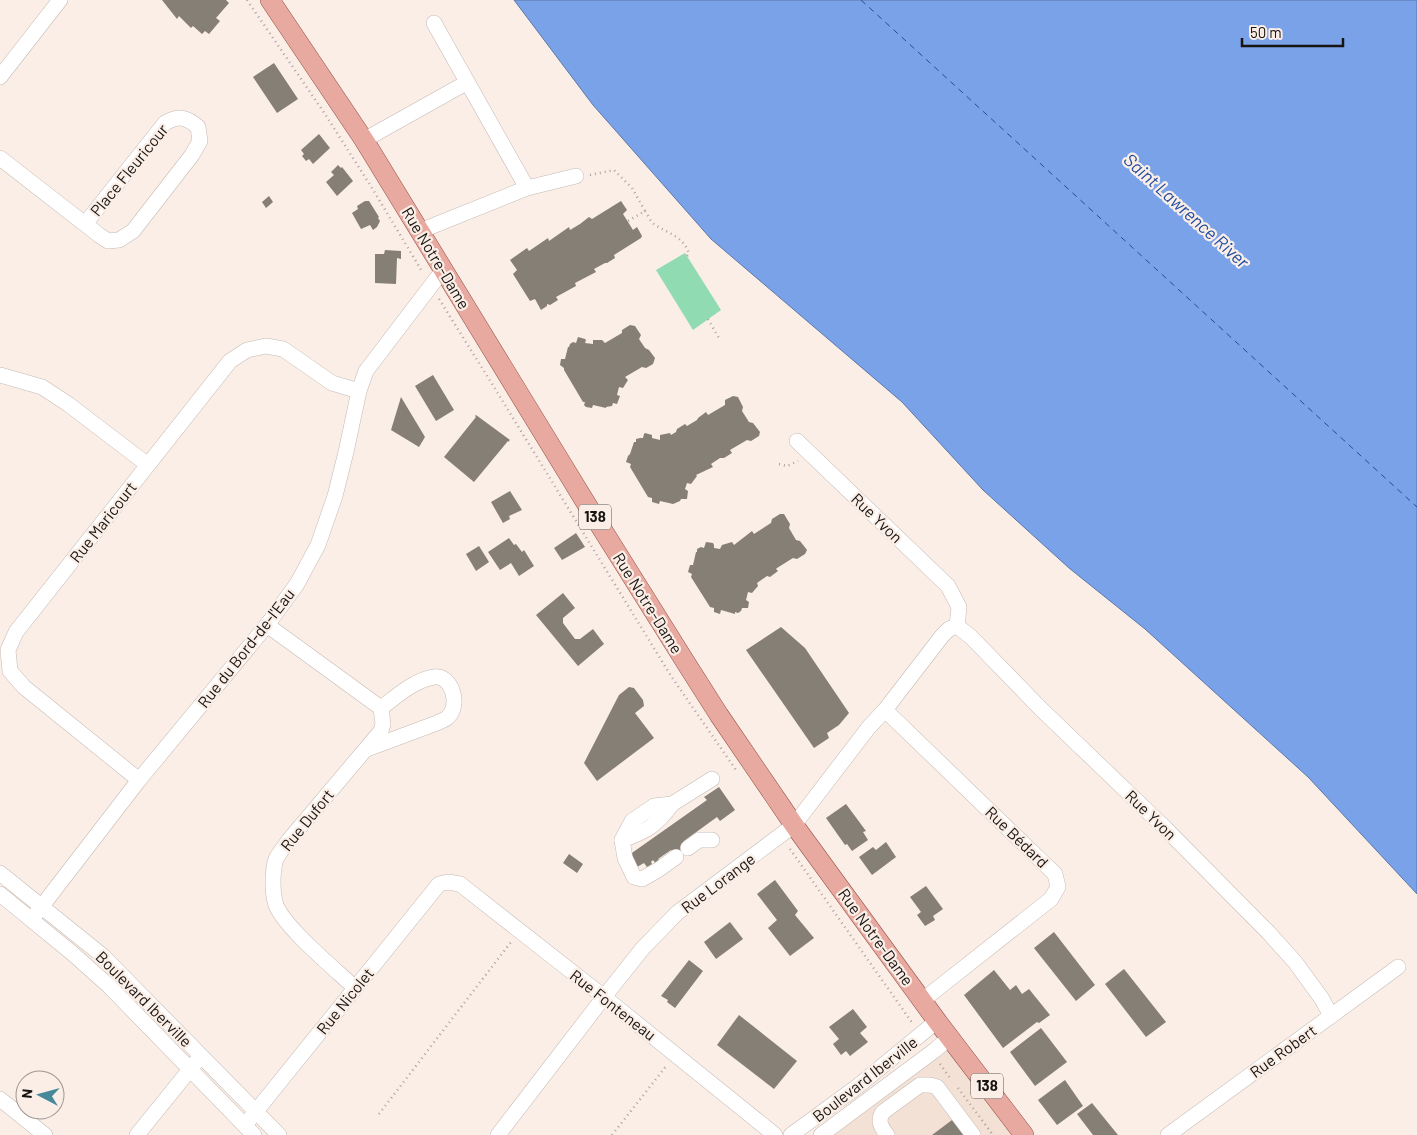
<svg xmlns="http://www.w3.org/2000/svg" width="1417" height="1135" font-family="Barlow,sans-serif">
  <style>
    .built { fill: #f4e1d6 }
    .green { fill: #90dbb2 }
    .water { fill: #7aa2e9; stroke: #5d77a8 }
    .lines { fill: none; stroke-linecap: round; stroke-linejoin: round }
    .ferry { stroke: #214d9f; stroke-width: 1; stroke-dasharray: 6 5; stroke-linecap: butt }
    .building { fill: #867f76 }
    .minor-casing { stroke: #c5bab3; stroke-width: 16 }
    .major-casing { stroke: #955145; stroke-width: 20 }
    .path { stroke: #aca39d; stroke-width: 2.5; stroke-dasharray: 1 4; stroke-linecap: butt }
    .minor { stroke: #fff; stroke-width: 15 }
    .major { stroke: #e8aaa0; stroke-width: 19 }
    .labels { text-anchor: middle; stroke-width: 4.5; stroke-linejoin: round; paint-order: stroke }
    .shield { fill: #faeee7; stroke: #5c5551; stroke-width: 1 }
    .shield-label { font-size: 15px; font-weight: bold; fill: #181411 }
    .street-label { font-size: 16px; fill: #181411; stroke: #faeee7 }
    .water-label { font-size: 18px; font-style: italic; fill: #214d9f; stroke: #faeee7 }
  </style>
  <rect width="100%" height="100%" fill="#faeee7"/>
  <path class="built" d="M 950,1037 L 1024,1135 L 821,1135 Z"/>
  <path class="green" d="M 685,253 L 721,310 L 693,330 L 656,270 Z"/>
  <path class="water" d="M 514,0 L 1417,0 L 1417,894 L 1308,777 L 1145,629 L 1069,568 L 983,490 L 902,402 L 711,239 L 593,105 Z"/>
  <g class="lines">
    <path class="ferry" d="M 861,0 L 1417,507"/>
  </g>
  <g class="building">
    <path d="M 162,0 L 226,0 L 229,3 L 216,18 L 220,21 L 209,34 L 205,31 L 202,34 L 193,26 L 191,28 L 179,16 L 177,19 Z"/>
    <path d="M 274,63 L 298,99 L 277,113 L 253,77 Z"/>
    <path d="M 319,134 L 330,148 L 313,164 L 309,159 L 306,161 L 302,156 L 304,154 L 301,150 Z"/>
    <path d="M 338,165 L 341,168 L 342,167 L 353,181 L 337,196 L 326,182 L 334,175 L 331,172 Z"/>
    <path d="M 269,196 L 273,202 L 266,208 L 262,202 Z"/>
    <path d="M 365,201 L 369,201 L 379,217 L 378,218 L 380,221 L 377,227 L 373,230 L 370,225 L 361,229 L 352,213 L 358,209 L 357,206 Z"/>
    <path d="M 621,201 L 627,210 L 623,214 L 633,230 L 637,227 L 642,236 L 641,238 L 614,255 L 615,258 L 607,263 L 605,263 L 594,269 L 596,272 L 575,283 L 576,286 L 556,297 L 558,300 L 550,305 L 547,304 L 547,306 L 541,310 L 535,299 L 530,301 L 513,274 L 517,270 L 510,260 L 527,248 L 529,251 L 548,238 L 549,241 L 569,227 L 570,230 L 580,224 L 589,217 L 592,219 Z"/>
    <path d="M 385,250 L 401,251 L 401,259 L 397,258 L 396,284 L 375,283 L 375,254 L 384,254 Z"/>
    <path d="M 630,325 L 635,326 L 641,335 L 639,339 L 645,348 L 649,350 L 655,358 L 653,364 L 646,368 L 642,367 L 625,377 L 628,380 L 623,388 L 619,387 L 617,395 L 620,396 L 617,404 L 613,403 L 612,406 L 606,407 L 606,408 L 593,405 L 592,408 L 586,407 L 584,405 L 585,402 L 583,402 L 564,370 L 564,368 L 560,365 L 561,359 L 565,359 L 568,347 L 569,347 L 570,344 L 573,342 L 576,343 L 578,337 L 585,339 L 586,340 L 585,343 L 593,344 L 593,340 L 602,340 L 605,343 L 622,333 L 622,330 Z"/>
    <path d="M 433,375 L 454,410 L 436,421 L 415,386 Z"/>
    <path d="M 733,396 L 738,397 L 743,407 L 742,411 L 749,422 L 753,423 L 760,432 L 759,436 L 751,441 L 747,440 L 730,450 L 732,453 L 724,458 L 720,458 L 711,464 L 713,467 L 696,475 L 697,476 L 691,484 L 687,483 L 685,489 L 688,491 L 687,499 L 681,499 L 680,501 L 673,504 L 660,501 L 659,504 L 652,502 L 652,498 L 648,497 L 630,467 L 631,464 L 626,462 L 628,456 L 630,454 L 634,442 L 636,442 L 636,439 L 640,438 L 643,438 L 644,434 L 645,433 L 652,435 L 652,438 L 660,440 L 660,435 L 670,433 L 671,435 L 676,432 L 677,429 L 685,424 L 687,426 L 697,420 L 698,418 L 706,412 L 708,415 L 725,405 L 725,400 Z"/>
    <path d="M 401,397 L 425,437 L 419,447 L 391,430 Z"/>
    <path d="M 476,415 L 510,440 L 508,442 L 508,441 L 474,482 L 444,457 L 476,417 L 475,416 Z"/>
    <path d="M 510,491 L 522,510 L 509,516 L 510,519 L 503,523 L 491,502 Z"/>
    <path d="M 780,514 L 784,514 L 790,524 L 789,528 L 796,540 L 800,541 L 807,550 L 805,554 L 797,559 L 793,558 L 777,568 L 776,569 L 778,571 L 770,577 L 767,576 L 757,583 L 758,586 L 752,593 L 748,592 L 746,600 L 749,602 L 748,608 L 742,608 L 741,611 L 738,613 L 735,612 L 735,614 L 721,610 L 720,614 L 714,612 L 714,608 L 710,607 L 691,577 L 692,574 L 688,572 L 690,565 L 693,565 L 696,552 L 697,552 L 697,549 L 701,547 L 704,548 L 706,542 L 713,543 L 714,545 L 714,548 L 720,549 L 722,545 L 732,542 L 734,545 L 752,531 L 754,534 L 771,523 L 772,519 Z"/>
    <path d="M 576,533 L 585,547 L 562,560 L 554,548 Z"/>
    <path d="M 509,538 L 514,545 L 516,544 L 522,552 L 524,550 L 534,566 L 519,576 L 511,563 L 500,570 L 488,552 Z"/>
    <path d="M 479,546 L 489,562 L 476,571 L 466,554 Z"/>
    <path d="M 563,593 L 575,608 L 563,618 L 563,623 L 575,639 L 580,639 L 593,629 L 604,644 L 578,666 L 536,615 Z"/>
    <path d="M 781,627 L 805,648 L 849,713 L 839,725 L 827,733 L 829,738 L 814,748 L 746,650 Z"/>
    <path d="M 629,687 L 634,688 L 643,700 L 644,706 L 635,713 L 654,738 L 597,781 L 584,763 L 619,695 Z"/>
    <path d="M 719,787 L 735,810 L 720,821 L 717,817 L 684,841 L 689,850 L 677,858 L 671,850 L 658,859 L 660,861 L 656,864 L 653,860 L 651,862 L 652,864 L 647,867 L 644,863 L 637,867 L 629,855 L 707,800 L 704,797 Z"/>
    <path d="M 846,804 L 866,831 L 863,832 L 868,840 L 852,851 L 847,844 L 845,845 L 826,818 Z"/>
    <path d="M 886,842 L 896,857 L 872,875 L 859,857 L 873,847 L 876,850 Z"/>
    <path d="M 569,854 L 583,864 L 577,873 L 563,863 Z"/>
    <path d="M 775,880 L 798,911 L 795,915 L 814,938 L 790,956 L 768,928 L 777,920 L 757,894 Z"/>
    <path d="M 926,886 L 943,909 L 933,916 L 935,920 L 925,926 L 917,915 L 921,912 L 910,897 Z"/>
    <path d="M 730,922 L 743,939 L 716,959 L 704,942 Z"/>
    <path d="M 1054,932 L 1095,985 L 1076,1001 L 1034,948 Z"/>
    <path d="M 689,960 L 703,971 L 675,1008 L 667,1002 L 668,1000 L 661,996 Z"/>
    <path d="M 1124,969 L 1166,1022 L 1146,1037 L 1105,984 Z"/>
    <path d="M 994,970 L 1010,990 L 1016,985 L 1022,994 L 1029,989 L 1050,1015 L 1039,1023 L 1037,1022 L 1003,1048 L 964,995 Z"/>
    <path d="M 853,1009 L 867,1027 L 860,1033 L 868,1042 L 850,1056 L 846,1051 L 841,1055 L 833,1044 L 839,1039 L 829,1027 Z"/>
    <path d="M 739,1015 L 797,1061 L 774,1089 L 717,1045 Z"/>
    <path d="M 1041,1028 L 1067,1062 L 1035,1086 L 1010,1052 Z"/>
    <path d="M 1065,1080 L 1083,1106 L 1057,1125 L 1038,1100 Z"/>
    <path d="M 1092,1103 L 1118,1135 L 1093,1135 L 1077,1114 Z"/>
    <path d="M 952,1120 L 964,1135 L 932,1135 Z"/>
  </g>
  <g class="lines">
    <g class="minor-casing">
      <g id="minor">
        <path d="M 434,23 L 527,188"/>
        <path d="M 0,77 L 60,0"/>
        <path d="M 364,140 L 466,83"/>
        <path d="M 0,158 L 99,235 L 108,241 L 119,240 L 133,231 L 192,155 L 200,141 L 198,127 C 186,117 179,115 165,123 L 85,224"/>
        <path d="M 420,231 L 527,188 L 576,176"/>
        <path d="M 0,375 L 42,387 L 68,404 L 148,465"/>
        <path d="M 797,441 L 948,586 L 959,607 L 957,626"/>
        <path d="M 267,625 L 381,708 L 383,724 L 381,731 L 289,840 C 285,846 279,853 276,859 C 272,871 272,893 276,905 C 284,927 336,970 355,988"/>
        <path d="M 885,710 L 1055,874 L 1058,887 L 1051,899 L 923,1000"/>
        <path d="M 367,749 L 437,723 C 440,721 445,720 447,718 C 462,705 451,674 434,677 C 414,680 396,697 381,708"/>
        <path d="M 139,780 L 24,687 L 10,671 L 8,650 L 16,632 L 230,361 L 247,350 L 266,346 L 283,349 L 332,383 L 359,391"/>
        <path d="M 622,840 C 647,831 656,826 672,804"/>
        <path d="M 688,848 L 699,840 L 712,840"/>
        <path d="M 676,857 L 658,870 L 642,879 L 634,877 L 625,858 L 622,840 L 632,821 L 654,806 L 672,804 L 712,779"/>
        <path d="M 0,873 L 103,956 L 279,1135"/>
        <path d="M 0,894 L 72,953 L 109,986 L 254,1135"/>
        <path d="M 32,919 L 139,780 L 267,625 L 297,584 L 318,545 L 335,496 L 346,452 L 359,391 L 366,371 L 443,270"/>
        <path d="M 0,1099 L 45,1135"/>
        <path d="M 245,1125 L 439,884 L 448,882 L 460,884 L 604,997 L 775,1135"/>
        <path d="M 137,1135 L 196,1062"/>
        <path d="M 498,1135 L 604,997 L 643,948 L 677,913 L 794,825 L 869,727 L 885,710 L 942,636 L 949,629 L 957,626 L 971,637 L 1041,709 L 1165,828 L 1268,932 L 1295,962 L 1322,999 L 1331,1016"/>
        <path d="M 791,1135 L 858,1086 L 937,1021"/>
        <path d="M 821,1135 L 935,1050 L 950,1037"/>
        <path d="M 887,1135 C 881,1127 877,1121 883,1112 L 920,1085 L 930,1085 L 937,1087 L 973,1135"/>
        <path d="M 1168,1135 L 1398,967"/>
      </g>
    </g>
    <g class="major-casing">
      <path id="major" d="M 270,0 L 364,140 L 592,513 L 686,663 L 719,715 L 794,825 L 937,1021 L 1024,1135"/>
    </g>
    <g class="path">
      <path d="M 247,0 L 325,114 L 372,188 L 423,273"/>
      <path d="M 590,175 L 614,170 L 632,188 L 645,211 L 628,221"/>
      <path d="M 645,211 C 648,215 650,221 654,224 C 668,234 684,236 689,254 L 687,256"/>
      <path d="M 439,299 L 494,387 L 671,676 L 736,770"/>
      <path d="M 708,319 L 720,340"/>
      <path d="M 779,464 L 787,466 L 798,461"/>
      <path d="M 790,849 L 913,1024"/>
      <path d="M 940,1064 L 950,1078"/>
      <path d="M 958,1088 L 993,1135"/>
      <path d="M 379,1114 L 511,942"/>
      <path d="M 612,1135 L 667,1065"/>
    </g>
    <use href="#minor" class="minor"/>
    <use href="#major" class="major"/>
  </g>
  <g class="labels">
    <g class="shield">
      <rect x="579" y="504.5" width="32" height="25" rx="4"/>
      <rect x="971" y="1073.5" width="32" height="25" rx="4"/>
    </g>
    <g class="shield-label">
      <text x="595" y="522">138</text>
      <text x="987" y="1091">138</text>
    </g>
    <g class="street-label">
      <text transform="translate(129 170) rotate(-51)" y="6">Place Fleuricour</text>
      <text transform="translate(436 258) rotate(59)" y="6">Rue Notre-Dame</text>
      <text transform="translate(877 518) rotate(44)" y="6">Rue Yvon</text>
      <text transform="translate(103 522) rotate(-52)" y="6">Rue Maricourt</text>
      <text transform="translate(648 603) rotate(58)" y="6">Rue Notre-Dame</text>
      <text transform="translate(246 648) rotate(-52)" y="6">Rue du Bord-de-l'Eau</text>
      <text transform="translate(1151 815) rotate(44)" y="6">Rue Yvon</text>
      <text transform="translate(307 820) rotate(-51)" y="6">Rue Dufort</text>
      <text transform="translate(1017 837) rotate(44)" y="6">Rue Bédard</text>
      <text transform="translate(718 883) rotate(-37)" y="6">Rue Lorange</text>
      <text transform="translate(876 937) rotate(54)" y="6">Rue Notre-Dame</text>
      <text transform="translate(144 999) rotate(45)" y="6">Boulevard Iberville</text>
      <text transform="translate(345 1001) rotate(-51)" y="6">Rue Nicolet</text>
      <text transform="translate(613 1005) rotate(38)" y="6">Rue Fonteneau</text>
      <text transform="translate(1283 1051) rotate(-36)" y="6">Rue Robert</text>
      <text transform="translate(865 1079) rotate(-38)" y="6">Boulevard Iberville</text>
    </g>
    <g class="water-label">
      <text transform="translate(1186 211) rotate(42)" y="6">Saint Lawrence River</text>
    </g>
  </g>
  <g transform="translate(40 1095) rotate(276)"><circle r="24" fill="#faeee7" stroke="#a09791"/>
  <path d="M0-4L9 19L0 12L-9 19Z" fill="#47899b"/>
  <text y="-8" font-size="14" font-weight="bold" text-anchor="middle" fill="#181411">N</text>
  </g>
  <path d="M1242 38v8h101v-8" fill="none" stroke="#181411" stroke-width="2.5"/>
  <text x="1250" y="38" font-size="15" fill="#181411" stroke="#faeee7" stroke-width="4" paint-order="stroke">50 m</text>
</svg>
